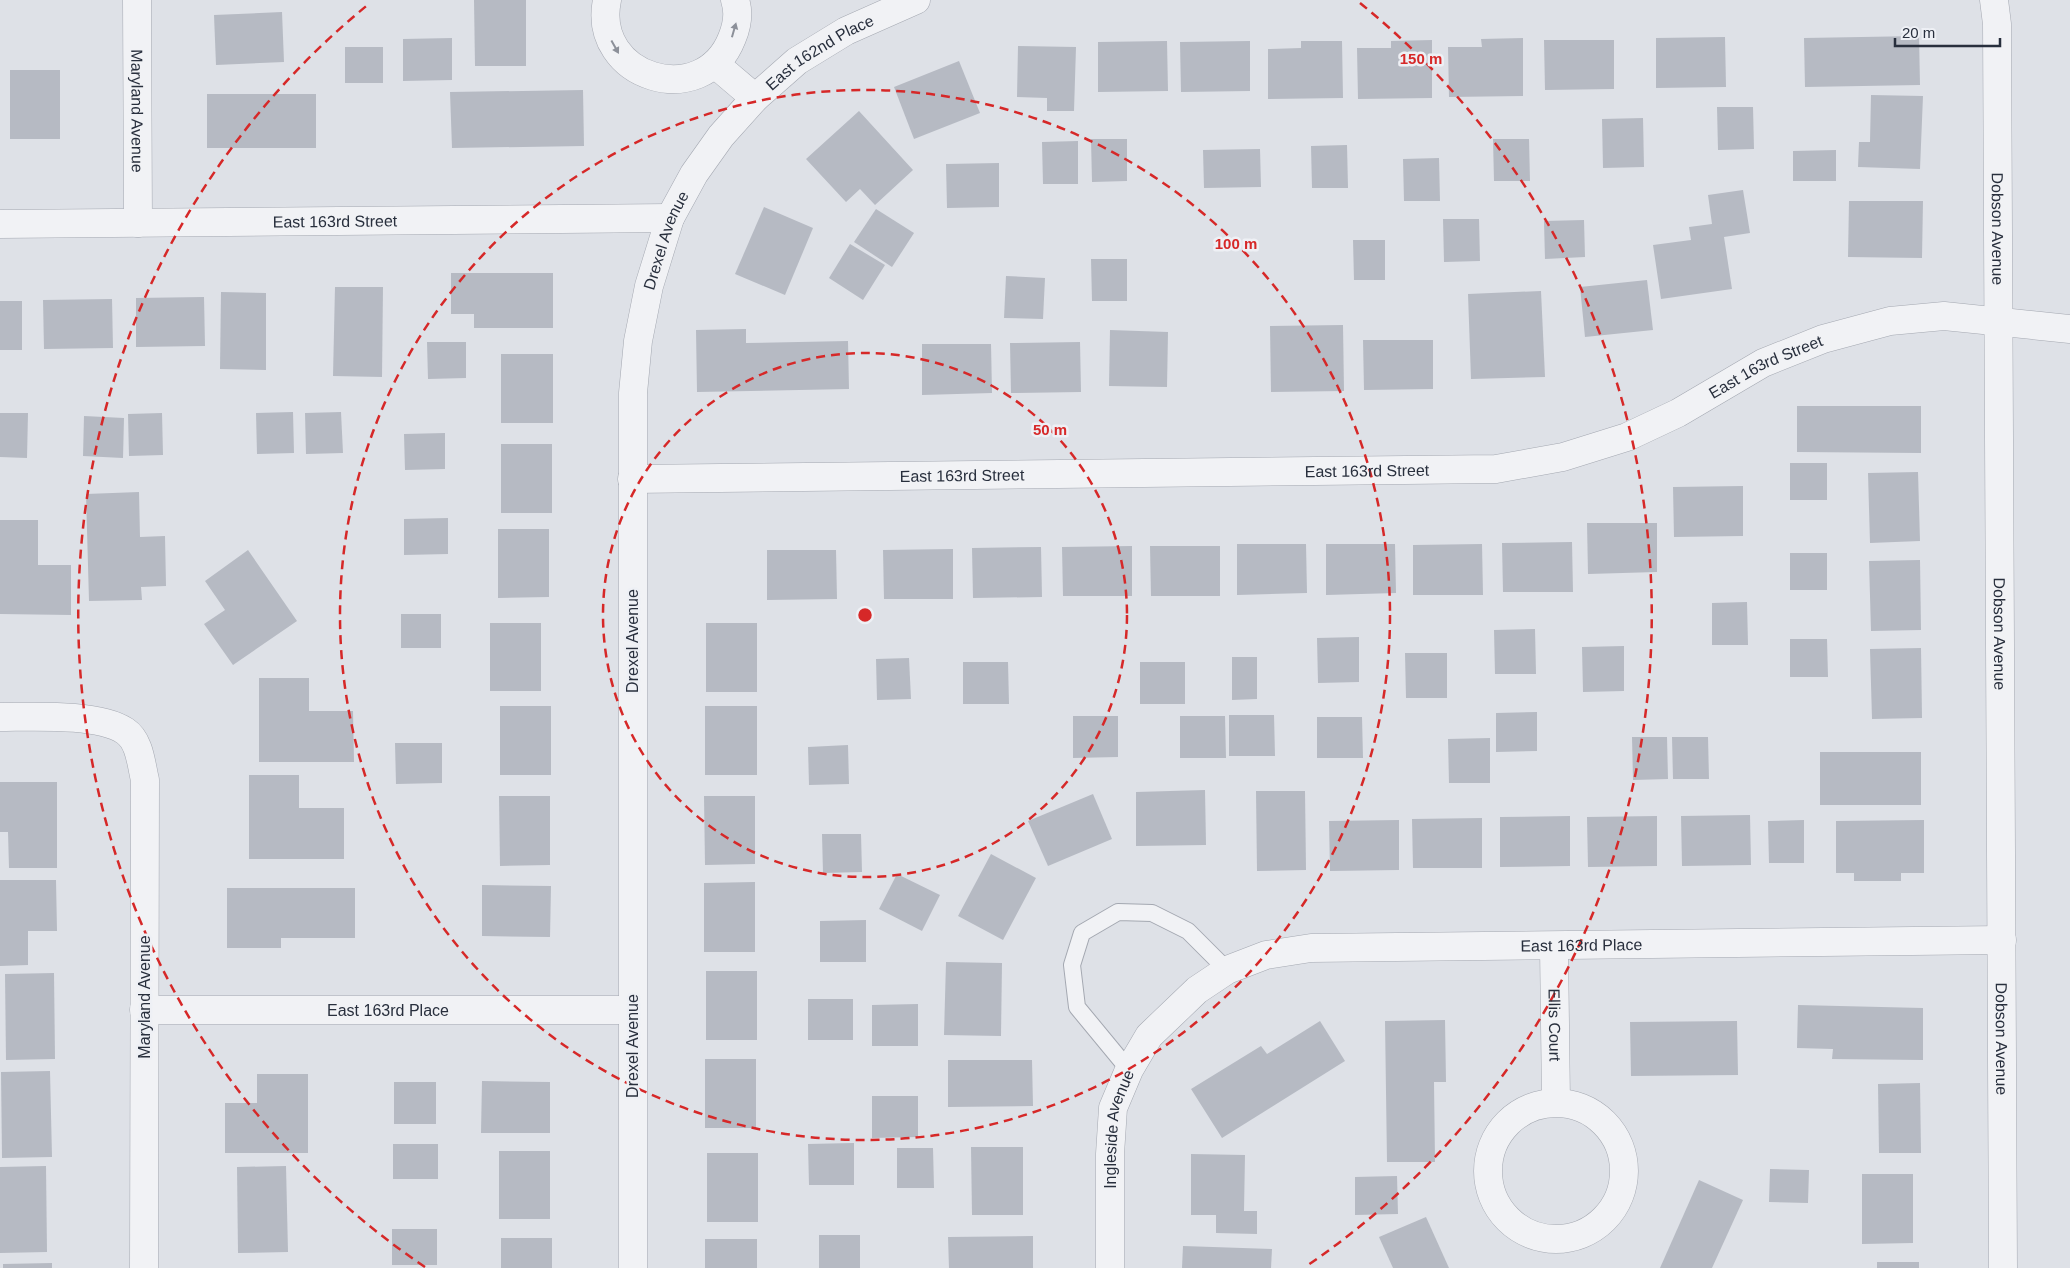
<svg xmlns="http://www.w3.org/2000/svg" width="2070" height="1268" font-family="Helvetica,sans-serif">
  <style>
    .building { fill: #b6bac3 }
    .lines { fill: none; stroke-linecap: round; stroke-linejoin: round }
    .service-casing { stroke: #a4a8b1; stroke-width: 18 }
    .minor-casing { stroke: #a4a8b1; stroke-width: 29 }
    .service { stroke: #f1f2f5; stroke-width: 16 }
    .minor { stroke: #f1f2f5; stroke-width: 28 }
    .oneway { fill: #8c9099 }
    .ring { fill: none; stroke: #d62828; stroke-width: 2.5; stroke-dasharray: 9 6 }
    .labels { text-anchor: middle; stroke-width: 5; stroke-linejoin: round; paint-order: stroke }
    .street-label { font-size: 16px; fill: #282f3d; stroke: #eef0f5 }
    .centre { fill: #d62828; stroke: #eef0f5; stroke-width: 2.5 }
    .ring-label { font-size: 15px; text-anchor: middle; font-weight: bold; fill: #d62828; stroke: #eef0f5; stroke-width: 5; stroke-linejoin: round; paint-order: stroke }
  </style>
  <rect width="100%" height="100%" fill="#dee1e7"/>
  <g class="building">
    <path d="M 474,0 L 526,0 L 526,66 L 475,66 Z"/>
    <path d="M 282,12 L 284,62 L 216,65 L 214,15 Z"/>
    <path d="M 1919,36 L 1920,85 L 1805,87 L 1804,38 Z"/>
    <path d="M 1725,37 L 1726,87 L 1656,88 L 1656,38 Z"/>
    <path d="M 452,38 L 452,80 L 403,81 L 403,39 Z"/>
    <path d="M 1523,38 L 1523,96 L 1449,97 L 1448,47 L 1482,47 L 1481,39 Z"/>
    <path d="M 1432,40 L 1432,98 L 1358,99 L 1357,48 L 1391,48 L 1391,41 Z"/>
    <path d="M 1544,40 L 1614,40 L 1614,89 L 1545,90 Z"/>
    <path d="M 1167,41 L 1168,91 L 1098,92 L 1098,42 Z"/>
    <path d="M 1250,41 L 1250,91 L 1181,92 L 1180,42 Z"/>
    <path d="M 1301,41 L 1342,41 L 1343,98 L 1268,99 L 1268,49 L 1301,48 Z"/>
    <path d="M 1018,46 L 1076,47 L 1074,111 L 1047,111 L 1047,98 L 1017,97 Z"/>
    <rect x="345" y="47" width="38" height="36"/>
    <path d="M 959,61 L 980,113 L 914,139 L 894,87 Z"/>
    <rect x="10" y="70" width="50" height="69"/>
    <path d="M 583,90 L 584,146 L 452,148 L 450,92 Z"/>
    <rect x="207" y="94" width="109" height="54"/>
    <path d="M 1871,95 L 1923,96 L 1920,169 L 1858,167 L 1859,142 L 1870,142 Z"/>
    <path d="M 1717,107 L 1753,107 L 1754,149 L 1718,150 Z"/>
    <path d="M 859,111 L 913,170 L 875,205 L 860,189 L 846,202 L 806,159 Z"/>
    <path d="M 1643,118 L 1644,167 L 1603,168 L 1602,119 Z"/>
    <path d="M 1091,139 L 1127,139 L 1127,181 L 1092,182 Z"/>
    <path d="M 1493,139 L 1529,139 L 1530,181 L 1494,181 Z"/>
    <path d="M 1078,141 L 1078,184 L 1043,184 L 1042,142 Z"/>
    <path d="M 1347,145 L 1348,188 L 1312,188 L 1311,146 Z"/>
    <path d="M 1260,149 L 1261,187 L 1204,188 L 1203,150 Z"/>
    <path d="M 1836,150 L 1836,181 L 1793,181 L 1793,151 Z"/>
    <path d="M 1439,158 L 1440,201 L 1404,201 L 1403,159 Z"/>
    <path d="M 999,163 L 999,207 L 947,208 L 946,164 Z"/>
    <path d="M 1743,190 L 1750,233 L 1724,237 L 1732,289 L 1661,299 L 1653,245 L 1691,240 L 1689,227 L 1712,224 L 1708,195 Z"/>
    <path d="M 1849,201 L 1923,201 L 1922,258 L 1848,257 Z"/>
    <path d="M 764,207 L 813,228 L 785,295 L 735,274 Z"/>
    <path d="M 876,209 L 914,233 L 892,267 L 854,242 Z"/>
    <path d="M 1443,219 L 1479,219 L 1480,261 L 1444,262 Z"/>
    <path d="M 1584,220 L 1585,257 L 1545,259 L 1544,221 Z"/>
    <path d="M 1353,240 L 1385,240 L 1385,280 L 1354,280 Z"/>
    <path d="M 850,244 L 885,265 L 863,300 L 829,278 Z"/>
    <path d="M 1091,259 L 1127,259 L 1127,301 L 1092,301 Z"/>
    <path d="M 451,273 L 553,273 L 553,328 L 474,328 L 474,314 L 451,314 Z"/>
    <path d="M 1006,276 L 1045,278 L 1043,319 L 1004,318 Z"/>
    <path d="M 1647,280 L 1653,330 L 1585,337 L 1580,287 Z"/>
    <path d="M 335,287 L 383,287 L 382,377 L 333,376 Z"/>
    <path d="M 1541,291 L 1545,377 L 1471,379 L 1468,294 Z"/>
    <path d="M 221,292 L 266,293 L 266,370 L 220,369 Z"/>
    <path d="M 204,297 L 205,346 L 136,347 L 136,298 Z"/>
    <path d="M 112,299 L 113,348 L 44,349 L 43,300 Z"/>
    <rect x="0" y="301" width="22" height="49"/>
    <path d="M 1343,325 L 1344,391 L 1271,392 L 1270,326 Z"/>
    <path d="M 746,329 L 746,343 L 848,341 L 849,389 L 697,392 L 696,330 Z"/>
    <path d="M 1110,330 L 1168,332 L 1167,387 L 1109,386 Z"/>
    <path d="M 1363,340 L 1433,340 L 1433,389 L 1364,390 Z"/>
    <path d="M 427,342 L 466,342 L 466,378 L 428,379 Z"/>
    <path d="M 1080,342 L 1081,392 L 1011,393 L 1010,343 Z"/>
    <path d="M 922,344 L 991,344 L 992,393 L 922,395 Z"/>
    <rect x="501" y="354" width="52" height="69"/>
    <path d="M 1797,406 L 1921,406 L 1921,453 L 1797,452 Z"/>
    <path d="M 293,412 L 294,453 L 257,454 L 256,413 Z"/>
    <path d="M 341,412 L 343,453 L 306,454 L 305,413 Z"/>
    <path d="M 0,413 L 28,413 L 27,458 L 0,457 Z"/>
    <path d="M 162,413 L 163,455 L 129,456 L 128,414 Z"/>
    <path d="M 84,416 L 124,418 L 123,458 L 83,456 Z"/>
    <path d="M 445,433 L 445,469 L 405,470 L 404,434 Z"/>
    <rect x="501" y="444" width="51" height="69"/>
    <rect x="1790" y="463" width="37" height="37"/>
    <path d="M 1918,472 L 1920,541 L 1870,543 L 1868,473 Z"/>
    <path d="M 1743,486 L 1743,536 L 1674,537 L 1673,487 Z"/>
    <path d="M 139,492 L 140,537 L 165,536 L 166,586 L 141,587 L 142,600 L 89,601 L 86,494 Z"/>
    <path d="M 448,518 L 448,554 L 404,555 L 404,519 Z"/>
    <path d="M 0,520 L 38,520 L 38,565 L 71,565 L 71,615 L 0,614 Z"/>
    <path d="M 1587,523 L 1657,523 L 1657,572 L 1588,574 Z"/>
    <path d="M 498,529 L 549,529 L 549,597 L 498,598 Z"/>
    <path d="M 1572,542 L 1573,592 L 1503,592 L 1502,543 Z"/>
    <path d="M 1237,544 L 1306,544 L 1307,593 L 1237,595 Z"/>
    <path d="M 1326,544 L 1395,544 L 1396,593 L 1326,595 Z"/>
    <path d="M 1482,544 L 1483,595 L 1413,595 L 1413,545 Z"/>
    <path d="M 1132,546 L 1132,596 L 1063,596 L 1062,547 Z"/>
    <path d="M 1150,546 L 1220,546 L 1220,596 L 1151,596 Z"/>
    <path d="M 1041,547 L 1042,597 L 973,598 L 972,548 Z"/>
    <path d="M 953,549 L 953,599 L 884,599 L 883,550 Z"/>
    <path d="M 248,550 L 297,621 L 233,665 L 204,624 L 225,610 L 205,581 Z"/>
    <path d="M 767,550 L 836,550 L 837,599 L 767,600 Z"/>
    <rect x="1790" y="553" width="37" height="37"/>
    <path d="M 1920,560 L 1921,630 L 1871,631 L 1869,561 Z"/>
    <path d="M 1747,602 L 1748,645 L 1712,645 L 1712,603 Z"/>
    <rect x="401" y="614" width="40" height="34"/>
    <rect x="490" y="623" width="51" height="68"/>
    <rect x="706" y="623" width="51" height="69"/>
    <path d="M 1535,629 L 1536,674 L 1495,674 L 1494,630 Z"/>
    <path d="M 1359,637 L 1359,682 L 1318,683 L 1317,638 Z"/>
    <path d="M 1790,639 L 1827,639 L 1828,677 L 1790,677 Z"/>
    <path d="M 1624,646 L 1624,691 L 1583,692 L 1582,647 Z"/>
    <path d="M 1921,648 L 1922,718 L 1872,719 L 1870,649 Z"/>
    <path d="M 1405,653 L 1447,653 L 1447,698 L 1406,698 Z"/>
    <path d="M 1232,657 L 1257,657 L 1257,699 L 1232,700 Z"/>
    <path d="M 909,658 L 911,699 L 877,700 L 876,659 Z"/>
    <path d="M 963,662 L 1008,662 L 1009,704 L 963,704 Z"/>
    <rect x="1140" y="662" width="45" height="42"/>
    <path d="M 259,678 L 309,678 L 309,711 L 353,711 L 354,762 L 259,762 Z"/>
    <rect x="500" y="706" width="51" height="69"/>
    <rect x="705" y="706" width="52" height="69"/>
    <path d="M 1537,712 L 1537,751 L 1496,752 L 1496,713 Z"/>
    <path d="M 1229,715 L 1274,715 L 1275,756 L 1229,756 Z"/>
    <path d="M 1073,716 L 1118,716 L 1118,757 L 1073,758 Z"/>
    <path d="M 1180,716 L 1225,716 L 1226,758 L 1180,758 Z"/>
    <path d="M 1317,717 L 1362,717 L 1363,758 L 1317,758 Z"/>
    <path d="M 1632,737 L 1667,737 L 1668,779 L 1633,780 Z"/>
    <path d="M 1672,737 L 1708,737 L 1709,779 L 1673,779 Z"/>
    <path d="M 1490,738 L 1490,783 L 1449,783 L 1448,739 Z"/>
    <path d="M 395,743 L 442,743 L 442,783 L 396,784 Z"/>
    <path d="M 848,745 L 849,784 L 809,785 L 808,747 Z"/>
    <rect x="1820" y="752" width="101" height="53"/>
    <path d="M 249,775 L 299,775 L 299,808 L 344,808 L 344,859 L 249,859 Z"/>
    <path d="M 0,782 L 57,782 L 57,868 L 9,868 L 8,832 L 0,832 Z"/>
    <path d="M 1205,790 L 1206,845 L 1136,846 L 1136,792 Z"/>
    <path d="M 1256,791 L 1305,791 L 1306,870 L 1257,871 Z"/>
    <path d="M 1093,794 L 1112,839 L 1048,866 L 1028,821 Z"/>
    <path d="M 499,796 L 550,796 L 550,865 L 500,866 Z"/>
    <path d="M 704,796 L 755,796 L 755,864 L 705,865 Z"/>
    <path d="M 1750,815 L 1751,865 L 1682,866 L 1681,816 Z"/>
    <path d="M 1570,816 L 1570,866 L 1500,867 L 1500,817 Z"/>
    <path d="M 1657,816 L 1657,866 L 1588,867 L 1587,817 Z"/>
    <path d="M 1482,818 L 1482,868 L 1413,868 L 1412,819 Z"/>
    <path d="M 1399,820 L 1399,870 L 1330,871 L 1329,821 Z"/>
    <path d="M 1804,820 L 1804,863 L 1769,863 L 1768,821 Z"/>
    <path d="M 1924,820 L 1924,873 L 1901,873 L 1901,881 L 1854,881 L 1854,873 L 1836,873 L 1836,821 Z"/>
    <path d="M 822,834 L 861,834 L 862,872 L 823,873 Z"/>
    <path d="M 991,854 L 1036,878 L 1003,940 L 958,916 Z"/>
    <path d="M 897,874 L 940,895 L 922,931 L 879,909 Z"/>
    <path d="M 0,880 L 56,880 L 57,931 L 28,931 L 28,965 L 0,966 Z"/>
    <path d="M 755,882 L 755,952 L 704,952 L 704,883 Z"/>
    <path d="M 482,885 L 551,886 L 550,937 L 482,936 Z"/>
    <path d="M 227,888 L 355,888 L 355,938 L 281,938 L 281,948 L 227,948 Z"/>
    <path d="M 866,920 L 866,962 L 820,962 L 820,921 Z"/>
    <path d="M 946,962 L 1002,963 L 1001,1036 L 944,1035 Z"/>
    <rect x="706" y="971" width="51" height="69"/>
    <path d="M 54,973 L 55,1059 L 6,1060 L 5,974 Z"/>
    <rect x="808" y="999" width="45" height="41"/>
    <path d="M 918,1004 L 918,1046 L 872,1046 L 872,1005 Z"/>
    <path d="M 1798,1005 L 1923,1008 L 1923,1060 L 1832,1059 L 1833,1049 L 1797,1048 Z"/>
    <path d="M 1445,1020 L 1446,1082 L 1434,1082 L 1435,1162 L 1387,1162 L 1385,1021 Z"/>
    <path d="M 1320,1021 L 1345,1061 L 1222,1138 L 1191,1089 L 1261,1046 L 1267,1054 Z"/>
    <path d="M 1737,1021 L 1738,1075 L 1631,1076 L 1630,1022 Z"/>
    <rect x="705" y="1059" width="51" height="69"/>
    <path d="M 948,1060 L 1032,1060 L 1033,1106 L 948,1107 Z"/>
    <path d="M 50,1071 L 52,1157 L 2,1158 L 1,1072 Z"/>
    <path d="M 257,1074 L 308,1074 L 308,1153 L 225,1153 L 225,1103 L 257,1103 Z"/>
    <path d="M 482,1081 L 550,1082 L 550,1133 L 481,1133 Z"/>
    <rect x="394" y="1082" width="42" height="42"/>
    <path d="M 1920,1083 L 1921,1153 L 1879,1153 L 1878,1084 Z"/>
    <path d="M 872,1096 L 918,1096 L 918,1137 L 872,1138 Z"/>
    <path d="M 854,1143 L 854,1185 L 809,1185 L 808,1144 Z"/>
    <rect x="393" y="1144" width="45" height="35"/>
    <path d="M 971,1147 L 1023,1147 L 1023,1215 L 972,1215 Z"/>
    <path d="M 897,1148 L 933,1148 L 934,1188 L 897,1188 Z"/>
    <rect x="499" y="1151" width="51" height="68"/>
    <rect x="707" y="1153" width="51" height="69"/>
    <path d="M 1191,1154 L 1245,1155 L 1244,1211 L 1257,1211 L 1257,1234 L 1216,1233 L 1216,1215 L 1191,1215 Z"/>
    <path d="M 46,1166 L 47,1252 L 0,1253 L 0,1167 Z"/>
    <path d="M 286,1166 L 288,1252 L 238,1253 L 237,1167 Z"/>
    <path d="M 1770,1169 L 1809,1170 L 1808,1203 L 1769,1202 Z"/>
    <path d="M 1862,1174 L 1913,1174 L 1913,1243 L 1862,1244 Z"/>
    <path d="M 1397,1176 L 1398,1214 L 1355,1215 L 1355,1177 Z"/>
    <path d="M 1699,1180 L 1743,1200 L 1712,1268 L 1660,1268 Z"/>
    <path d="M 1426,1217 L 1449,1268 L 1393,1268 L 1379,1237 Z"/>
    <rect x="392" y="1229" width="45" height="36"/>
    <rect x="819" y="1235" width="41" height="33"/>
    <path d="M 1033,1236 L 1033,1268 L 949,1268 L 948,1237 Z"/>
    <rect x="501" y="1238" width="51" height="30"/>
    <rect x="705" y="1239" width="52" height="29"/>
    <path d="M 1183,1246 L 1272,1249 L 1271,1268 L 1182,1268 Z"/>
    <rect x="1877" y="1262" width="42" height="6"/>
    <path d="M 52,1263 L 52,1268 L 3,1268 L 3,1264 Z"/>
  </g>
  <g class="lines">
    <g class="service-casing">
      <path id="service" d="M 1129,1070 L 1077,1007 L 1072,965 L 1082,933 L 1118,912 L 1152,913 L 1188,931 L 1227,970"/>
    </g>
    <g class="minor-casing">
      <g id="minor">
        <path id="s1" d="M 137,0 L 138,223"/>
        <path d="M 607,0 C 591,78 703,112 732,38 C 737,26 739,12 735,0"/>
        <path id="s2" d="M 1994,0 L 1997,24 L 2003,1268"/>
        <path d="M 715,64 L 755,98"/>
        <path id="s3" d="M 0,224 L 670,218"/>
        <path id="s4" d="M 632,479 L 1496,469 L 1563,457 L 1627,437 L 1678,413 L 1763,363 L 1823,339 L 1890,321 L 1944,316 L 2070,329"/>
        <path d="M 0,717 C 32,717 98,713 125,731 C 140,741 141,764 145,780 L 144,1268"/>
        <path id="s5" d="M 1554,947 L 1556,1102"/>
        <path id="s6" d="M 144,1010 L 632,1010"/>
        <circle cx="1556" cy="1171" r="68"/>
        <path id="s7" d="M 633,1268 L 633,393 L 638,341 L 649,286 L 670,218 L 694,174 L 721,136 L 755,98 L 797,61 L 846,31 L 916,0"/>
        <path id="s8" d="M 1110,1268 L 1110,1154 L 1113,1108 L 1129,1070 L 1149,1036 L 1197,990 L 1227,970 L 1266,955 L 1311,948 L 2002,940"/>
      </g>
    </g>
    <use href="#service" class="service"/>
    <use href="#minor" class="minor"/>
  </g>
  <defs><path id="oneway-solid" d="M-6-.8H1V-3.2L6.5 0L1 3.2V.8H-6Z" transform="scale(1.25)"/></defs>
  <g class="oneway">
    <use href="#oneway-solid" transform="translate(734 30) rotate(-74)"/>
    <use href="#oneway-solid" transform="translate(615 47) rotate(61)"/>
  </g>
  <g class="ring">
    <circle cx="865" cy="615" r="262"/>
    <circle cx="865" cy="615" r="525"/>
    <path d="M425 1267A787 787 0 0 1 370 3M1360 3A787 787 0 0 1 1305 1267"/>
  </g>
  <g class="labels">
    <g class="street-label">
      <text dy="6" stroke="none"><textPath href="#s7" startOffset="1282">East 162nd Place</textPath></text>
      <text dy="6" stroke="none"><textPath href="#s1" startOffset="111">Maryland Avenue</textPath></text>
      <text dy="6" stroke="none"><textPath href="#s3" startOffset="335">East 163rd Street</textPath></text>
      <text dy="6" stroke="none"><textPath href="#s2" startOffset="229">Dobson Avenue</textPath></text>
      <text dy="6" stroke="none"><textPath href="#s7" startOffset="1032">Drexel Avenue</textPath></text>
      <text dy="6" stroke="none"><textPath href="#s4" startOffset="1155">East 163rd Street</textPath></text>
      <text dy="6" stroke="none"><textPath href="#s4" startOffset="735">East 163rd Street</textPath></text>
      <text dy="6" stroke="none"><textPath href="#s4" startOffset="330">East 163rd Street</textPath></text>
      <text dy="6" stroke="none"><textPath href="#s2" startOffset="634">Dobson Avenue</textPath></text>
      <text transform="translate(632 641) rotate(-90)" y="6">Drexel Avenue</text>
      <text dy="6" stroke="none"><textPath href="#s8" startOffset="701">East 163rd Place</textPath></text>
      <text transform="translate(144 997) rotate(-90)" y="6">Maryland Avenue</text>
      <text dy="6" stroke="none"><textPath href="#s6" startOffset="244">East 163rd Place</textPath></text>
      <text dy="6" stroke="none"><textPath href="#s5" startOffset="78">Ellis Court</textPath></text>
      <text dy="6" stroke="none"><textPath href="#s2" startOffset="1039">Dobson Avenue</textPath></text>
      <text transform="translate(632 1046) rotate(-90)" y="6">Drexel Avenue</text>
      <text dy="6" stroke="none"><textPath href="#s8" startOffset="140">Ingleside Avenue</textPath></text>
    </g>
  </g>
  <circle cx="865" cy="615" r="8" class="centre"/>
  <g class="ring-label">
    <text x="1421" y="64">150 m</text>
    <text x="1236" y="249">100 m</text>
    <text x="1050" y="435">50 m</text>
  </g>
  <path d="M1895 38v8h105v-8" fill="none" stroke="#282f3d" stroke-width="2.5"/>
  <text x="1902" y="38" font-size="15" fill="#282f3d" stroke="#eef0f5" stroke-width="4" paint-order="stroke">20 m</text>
</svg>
